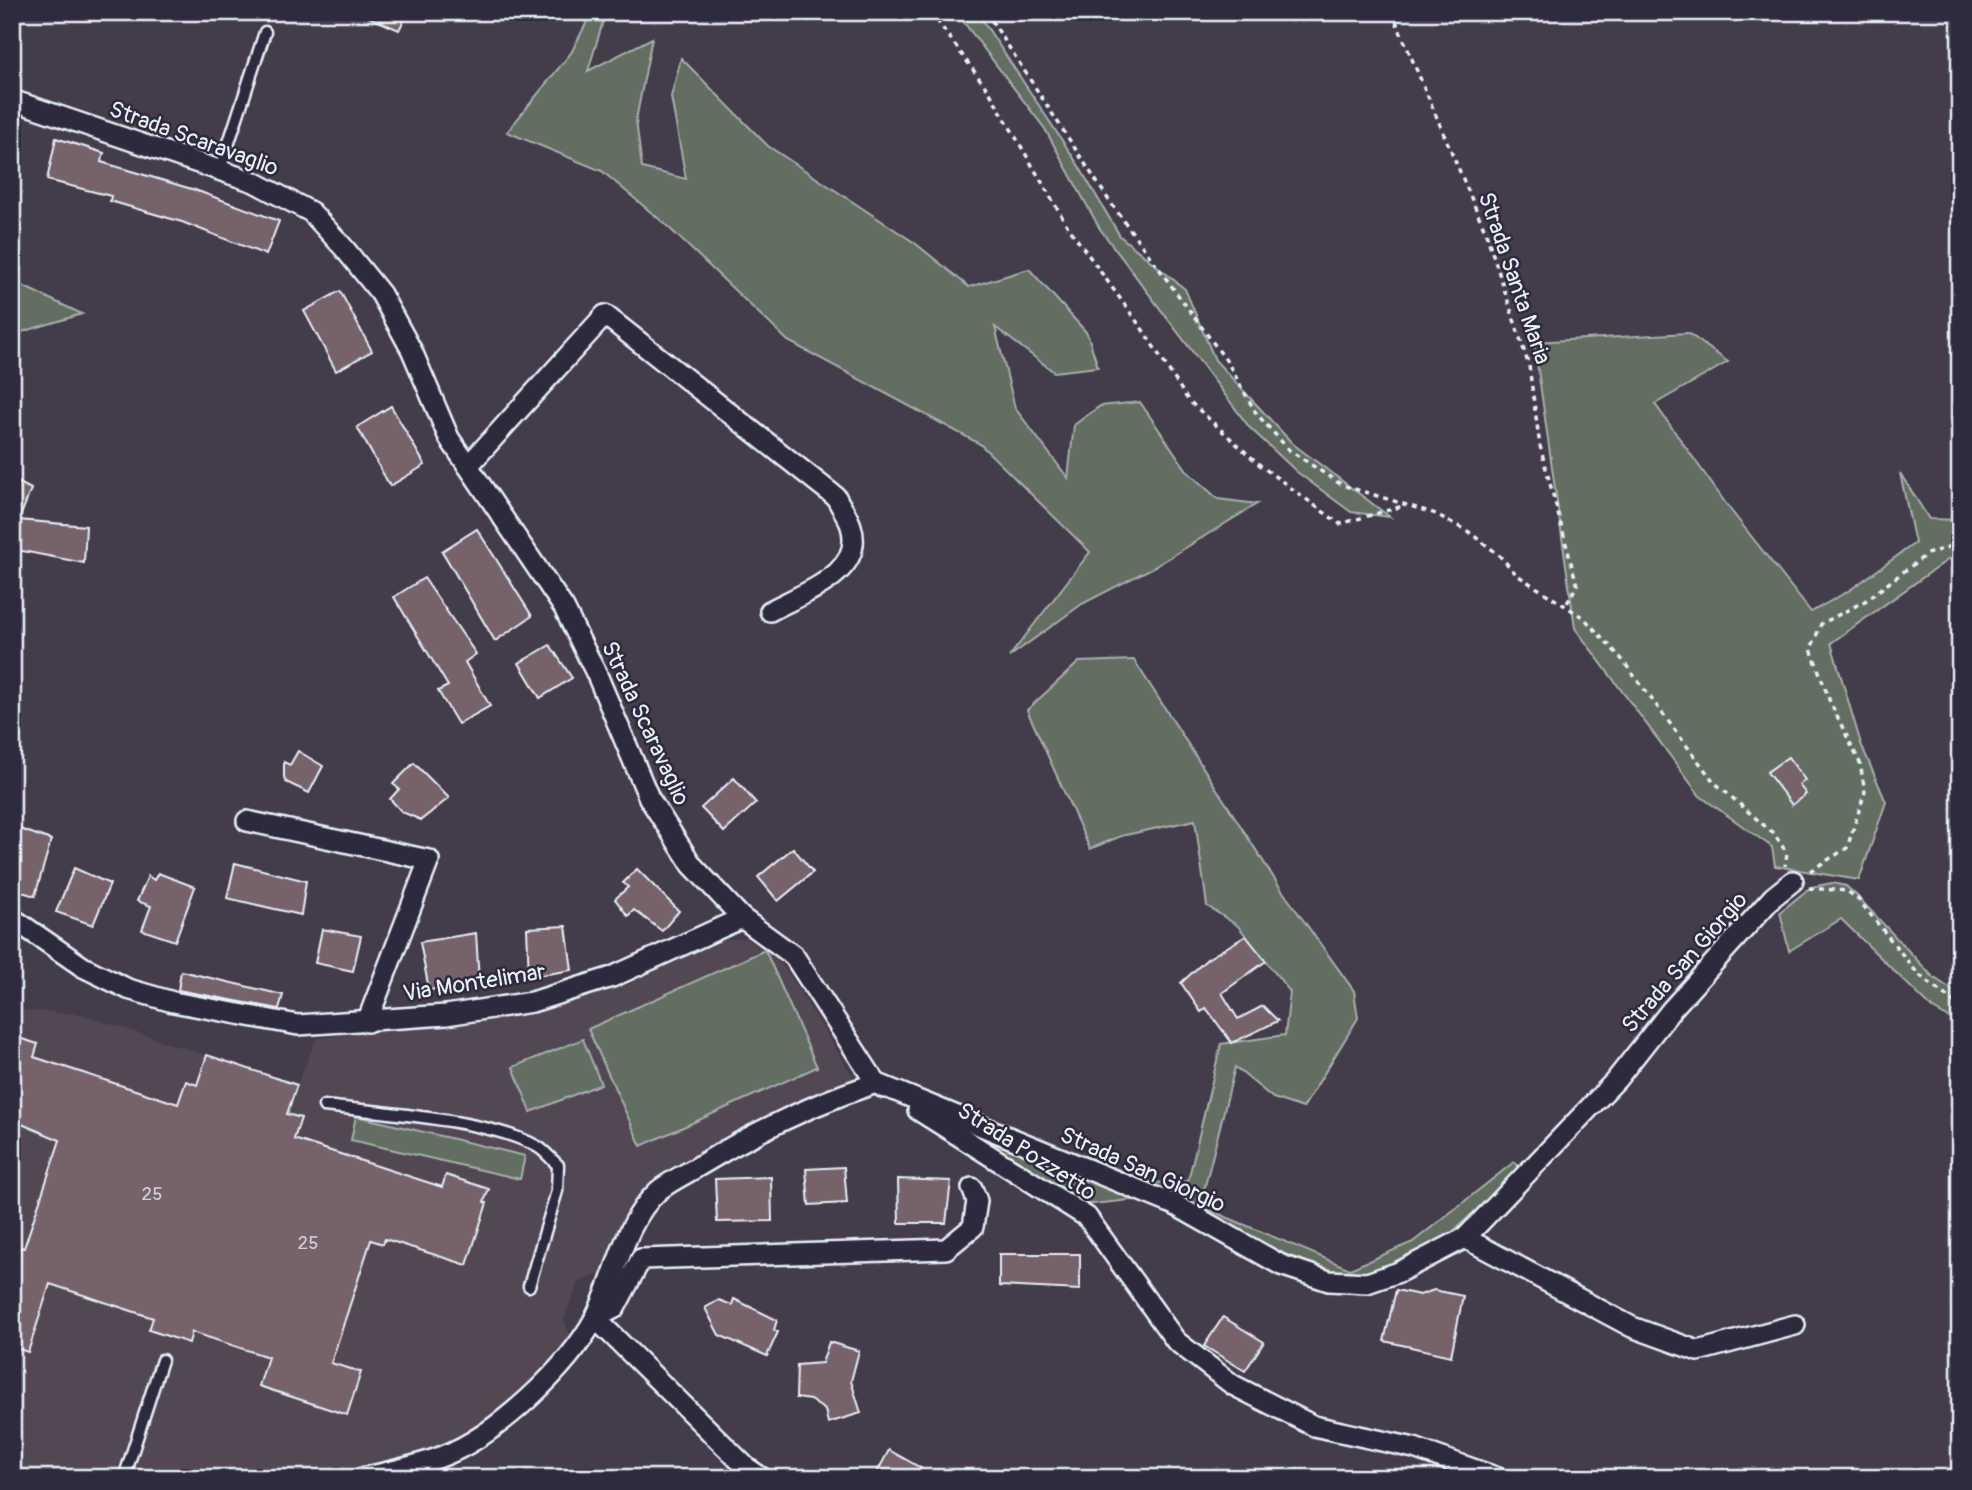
<svg xmlns="http://www.w3.org/2000/svg" width="1972" height="1490" font-family="Pangolin,sans-serif">
  <style>
    .built { fill: #534755 }
    .green { fill: #646e62; stroke: #a6b0ad; stroke-width: 2 }
    .building { fill: #76626b; stroke: #e8f1f8; stroke-width: 2 }
    .lines { fill: none; stroke-linecap: round; stroke-linejoin: round }
    .service-casing { stroke: #e8f1f8; stroke-width: 15 }
    .minor-casing { stroke: #e8f1f8; stroke-width: 24 }
    .path { stroke: #e8f1f8; stroke-width: 3.5; stroke-dasharray: 5 5; stroke-linecap: butt }
    .service { stroke: #2f2a3d; stroke-width: 10 }
    .minor { stroke: #2f2a3d; stroke-width: 19 }
    .labels { text-anchor: middle; stroke-width: 5; stroke-linejoin: round; paint-order: stroke }
    .number-label { font-size: 19px; fill: #cccdd5 }
    .street-label { font-size: 23px; fill: #e8f1f8; stroke: #2f2a3d }
  </style>
  <rect width="100%" height="100%" fill="#443b4b"/>
  <filter id="ink" filterUnits="userSpaceOnUse"><feTurbulence type="fractalNoise" baseFrequency=".0143" numOctaves="2"/><feDisplacementMap in="SourceGraphic" scale="14" xChannelSelector="R" yChannelSelector="G"/><feConvolveMatrix kernelMatrix="1 2 1 2 8 2 1 2 1" color-interpolation-filters="sRGB"/></filter>
  <g filter="url(#ink)">
    <path class="built" d="M 745,938 L 772,954 L 789,974 L 857,1083 L 747,1131 L 655,1179 L 625,1215 L 599,1274 L 578,1283 L 564,1320 L 572,1340 L 484,1427 L 440,1449 L 322,1478 L 20,1478 L 12,1473 L 12,1010 L 80,1014 L 297,1085 L 316,1039 L 570,1001 L 629,984 L 684,954 L 723,940 Z"/>
    <g class="green">
      <path d="M 592,12 L 606,12 L 588,71 L 652,38 L 636,120 L 642,168 L 686,179 L 671,97 L 681,58 L 768,146 L 915,243 L 969,287 L 1029,269 L 1087,333 L 1098,367 L 1054,372 L 995,327 L 1015,408 L 1068,478 L 1074,425 L 1100,406 L 1140,402 L 1188,472 L 1218,499 L 1257,504 L 1156,566 L 1082,604 L 1009,657 L 1090,552 L 980,444 L 788,341 L 665,224 L 602,171 L 507,132 L 571,53 Z"/>
      <path d="M 956,12 L 977,12 L 1077,163 L 1120,236 L 1185,289 L 1215,360 L 1293,444 L 1390,517 L 1351,512 L 1297,472 L 1250,428 L 1100,229 L 1045,129 Z"/>
      <path d="M 12,281 L 82,314 L 12,335 Z"/>
      <path d="M 1688,333 L 1728,362 L 1655,404 L 1729,508 L 1811,612 L 1850,590 L 1915,543 L 1900,473 L 1929,519 L 1960,520 L 1960,551 L 1831,643 L 1861,744 L 1886,802 L 1859,880 L 1775,866 L 1772,847 L 1700,796 L 1575,628 L 1534,342 Z"/>
      <path d="M 1134,660 L 1281,889 L 1354,991 L 1358,1018 L 1303,1108 L 1273,1098 L 1235,1067 L 1200,1206 L 1350,1269 L 1413,1242 L 1514,1162 L 1522,1168 L 1436,1247 L 1371,1276 L 1313,1268 L 1168,1196 L 1084,1205 L 972,1132 L 927,1092 L 1152,1183 L 1188,1181 L 1221,1044 L 1285,1035 L 1290,992 L 1238,926 L 1207,906 L 1195,820 L 1121,836 L 1090,849 L 1027,710 L 1079,662 Z"/>
      <path d="M 1832,883 L 1846,886 L 1857,896 L 1933,977 L 1960,995 L 1960,1024 L 1933,1009 L 1841,919 L 1789,951 L 1780,912 L 1811,887 Z"/>
      <path d="M 765,950 L 817,1067 L 641,1146 L 588,1029 Z"/>
      <path d="M 583,1039 L 601,1084 L 531,1112 L 513,1067 Z"/>
      <path d="M 356,1116 L 525,1156 L 520,1179 L 351,1140 Z"/>
    </g>
    <g class="building">
      <path d="M 357,12 L 408,12 L 399,30 Z"/>
      <path d="M 56,138 L 104,153 L 101,162 L 195,190 L 279,221 L 266,255 L 182,222 L 110,201 L 111,196 L 47,180 Z"/>
      <path d="M 340,291 L 372,351 L 336,371 L 304,311 Z"/>
      <path d="M 391,406 L 425,465 L 390,486 L 357,427 Z"/>
      <path d="M 12,479 L 31,489 L 19,520 L 86,526 L 84,563 L 12,549 Z"/>
      <path d="M 477,529 L 532,616 L 495,641 L 442,551 Z"/>
      <path d="M 424,578 L 476,654 L 465,662 L 490,706 L 458,724 L 438,691 L 448,686 L 394,597 Z"/>
      <path d="M 550,645 L 572,678 L 540,698 L 519,663 Z"/>
      <path d="M 298,751 L 323,766 L 309,793 L 286,782 L 284,777 L 284,762 L 290,765 Z"/>
      <path d="M 1788,757 L 1805,780 L 1799,785 L 1806,794 L 1792,805 L 1767,772 Z"/>
      <path d="M 414,763 L 449,798 L 421,820 L 402,812 L 390,799 L 399,789 L 393,784 Z"/>
      <path d="M 734,778 L 756,803 L 724,832 L 701,808 Z"/>
      <path d="M 17,828 L 51,840 L 35,896 L 12,889 L 12,845 Z"/>
      <path d="M 793,848 L 813,872 L 778,901 L 758,877 Z"/>
      <path d="M 235,863 L 306,881 L 301,915 L 227,898 Z"/>
      <path d="M 74,868 L 110,884 L 93,925 L 56,912 Z"/>
      <path d="M 637,869 L 679,911 L 662,931 L 634,910 L 628,916 L 615,899 L 628,887 L 623,883 Z"/>
      <path d="M 158,873 L 195,887 L 175,941 L 142,930 L 151,906 L 137,901 L 148,876 L 154,880 Z"/>
      <path d="M 566,926 L 572,970 L 529,977 L 527,928 Z"/>
      <path d="M 322,929 L 361,936 L 353,971 L 315,963 Z"/>
      <path d="M 476,933 L 479,982 L 429,990 L 420,942 Z"/>
      <path d="M 1246,936 L 1266,961 L 1222,993 L 1238,1019 L 1263,1006 L 1278,1021 L 1232,1043 L 1206,1008 L 1201,1012 L 1181,983 L 1207,959 Z"/>
      <path d="M 181,971 L 283,995 L 279,1009 L 178,990 Z"/>
      <path d="M 12,1036 L 38,1044 L 34,1057 L 178,1104 L 186,1081 L 197,1085 L 207,1055 L 297,1085 L 287,1114 L 301,1118 L 294,1139 L 442,1187 L 446,1175 L 489,1189 L 484,1202 L 487,1203 L 467,1265 L 385,1239 L 383,1244 L 371,1240 L 331,1363 L 361,1372 L 347,1415 L 259,1386 L 268,1357 L 192,1332 L 189,1343 L 149,1330 L 153,1318 L 50,1284 L 28,1352 L 12,1347 L 12,1273 L 21,1247 L 24,1248 L 60,1140 L 12,1120 Z"/>
      <path d="M 844,1167 L 847,1203 L 809,1205 L 806,1169 Z"/>
      <path d="M 771,1177 L 772,1221 L 717,1222 L 715,1179 Z"/>
      <path d="M 898,1179 L 951,1181 L 946,1223 L 899,1223 Z"/>
      <path d="M 999,1254 L 1080,1254 L 1080,1290 L 999,1286 Z"/>
      <path d="M 1396,1290 L 1420,1295 L 1434,1290 L 1463,1296 L 1451,1356 L 1384,1341 Z"/>
      <path d="M 734,1299 L 777,1320 L 774,1330 L 778,1332 L 767,1356 L 719,1335 L 705,1308 L 719,1300 L 732,1305 Z"/>
      <path d="M 1223,1317 L 1264,1342 L 1245,1371 L 1204,1346 Z"/>
      <path d="M 829,1342 L 859,1351 L 851,1381 L 861,1413 L 828,1423 L 825,1410 L 810,1400 L 796,1398 L 797,1365 L 822,1363 Z"/>
      <path d="M 889,1450 L 921,1468 L 915,1478 L 874,1478 Z"/>
    </g>
    <g class="lines">
      <g class="service-casing">
        <g id="service">
          <path d="M 220,170 L 265,32"/>
          <path d="M 324,1106 C 379,1112 492,1120 538,1147 C 545,1151 551,1159 558,1165 L 557,1191 L 529,1286"/>
          <path d="M 124,1478 L 162,1360"/>
        </g>
      </g>
      <g class="minor-casing">
        <g id="minor">
          <path d="M 12,100 L 254,182 L 311,212 L 344,248 L 381,294 L 412,351 L 449,438 L 564,608 L 597,675 L 649,798 L 692,865 L 742,918 L 794,956 L 876,1083 L 1175,1205 L 1281,1265 L 1329,1281 L 1367,1283 L 1399,1272 L 1465,1238 L 1616,1080 L 1672,1009 L 1773,897 L 1793,881"/>
          <path d="M 468,466 L 605,315 L 836,497 C 840,506 848,516 851,526 C 866,574 802,593 770,611"/>
          <path d="M 247,821 L 429,860 L 367,1022"/>
          <path d="M 12,918 L 83,967 L 128,989 L 173,1002 L 298,1025 L 446,1015 L 532,1002 L 612,977 L 742,918"/>
          <path d="M 918,1110 L 1087,1217 L 1176,1341 L 1233,1385 L 1314,1426 L 1414,1448 L 1498,1478"/>
          <path d="M 1465,1238 L 1632,1327 L 1698,1351 L 1795,1325"/>
          <path d="M 595,1318 L 615,1308 L 641,1259 L 946,1249 L 973,1227 L 977,1201 L 972,1188"/>
          <path d="M 595,1318 L 746,1467 L 762,1478"/>
          <path d="M 362,1478 C 389,1472 418,1466 443,1456 C 497,1435 567,1369 595,1318 C 616,1278 623,1223 658,1191 C 670,1181 686,1174 699,1166 C 756,1131 812,1104 876,1083 L 884,1088"/>
        </g>
      </g>
      <g class="path">
        <path d="M 931,12 L 990,93 L 1068,227 L 1143,330 L 1188,400 L 1261,466 L 1340,524 L 1403,506"/>
        <path d="M 986,12 L 1110,202 L 1228,363 L 1256,413 L 1289,450 L 1342,485 L 1436,514 L 1469,532 L 1498,554 L 1517,575 L 1584,618 L 1620,657 L 1714,782 L 1774,834 L 1787,853 L 1785,866"/>
        <path d="M 1392,12 L 1486,233 L 1529,366 L 1540,446 L 1577,585 L 1566,605"/>
        <path d="M 1810,871 L 1847,848 L 1865,792 L 1860,763 L 1830,702 L 1811,649 L 1821,624 L 1865,601 L 1927,554 L 1960,543"/>
        <path d="M 1809,888 L 1847,891 L 1858,899 L 1918,974 L 1960,1007"/>
      </g>
      <use href="#service" class="service"/>
      <use href="#minor" class="minor"/>
    </g>
  </g>
  <g class="labels">
    <g class="number-label">
      <text x="152" y="1200">25</text>
      <text x="308" y="1249">25</text>
    </g>
    <g class="street-label">
      <text transform="translate(194 138) rotate(20)" y="8">Strada Scaravaglio</text>
      <text transform="translate(1515 278) rotate(71)" y="8">Strada Santa Maria</text>
      <text transform="translate(646 723) rotate(65)" y="8">Strada Scaravaglio</text>
      <text transform="translate(1684 962) rotate(-49)" y="8">Strada San Giorgio</text>
      <text transform="translate(474 982) rotate(-9)" y="8">Via Montelimar</text>
      <text transform="translate(1027 1151) rotate(33)" y="8">Strada Pozzetto</text>
      <text transform="translate(1143 1169) rotate(24)" y="8">Strada San Giorgio</text>
    </g>
  </g>
  <rect width="1972" height="1490" fill="none" stroke="#2f2a3d" stroke-width="42"/>
  <rect x="21" y="21" width="1930" height="1448" fill="none" stroke="#e8f1f8" stroke-width="2.5" filter="url(#ink)"/>
</svg>
